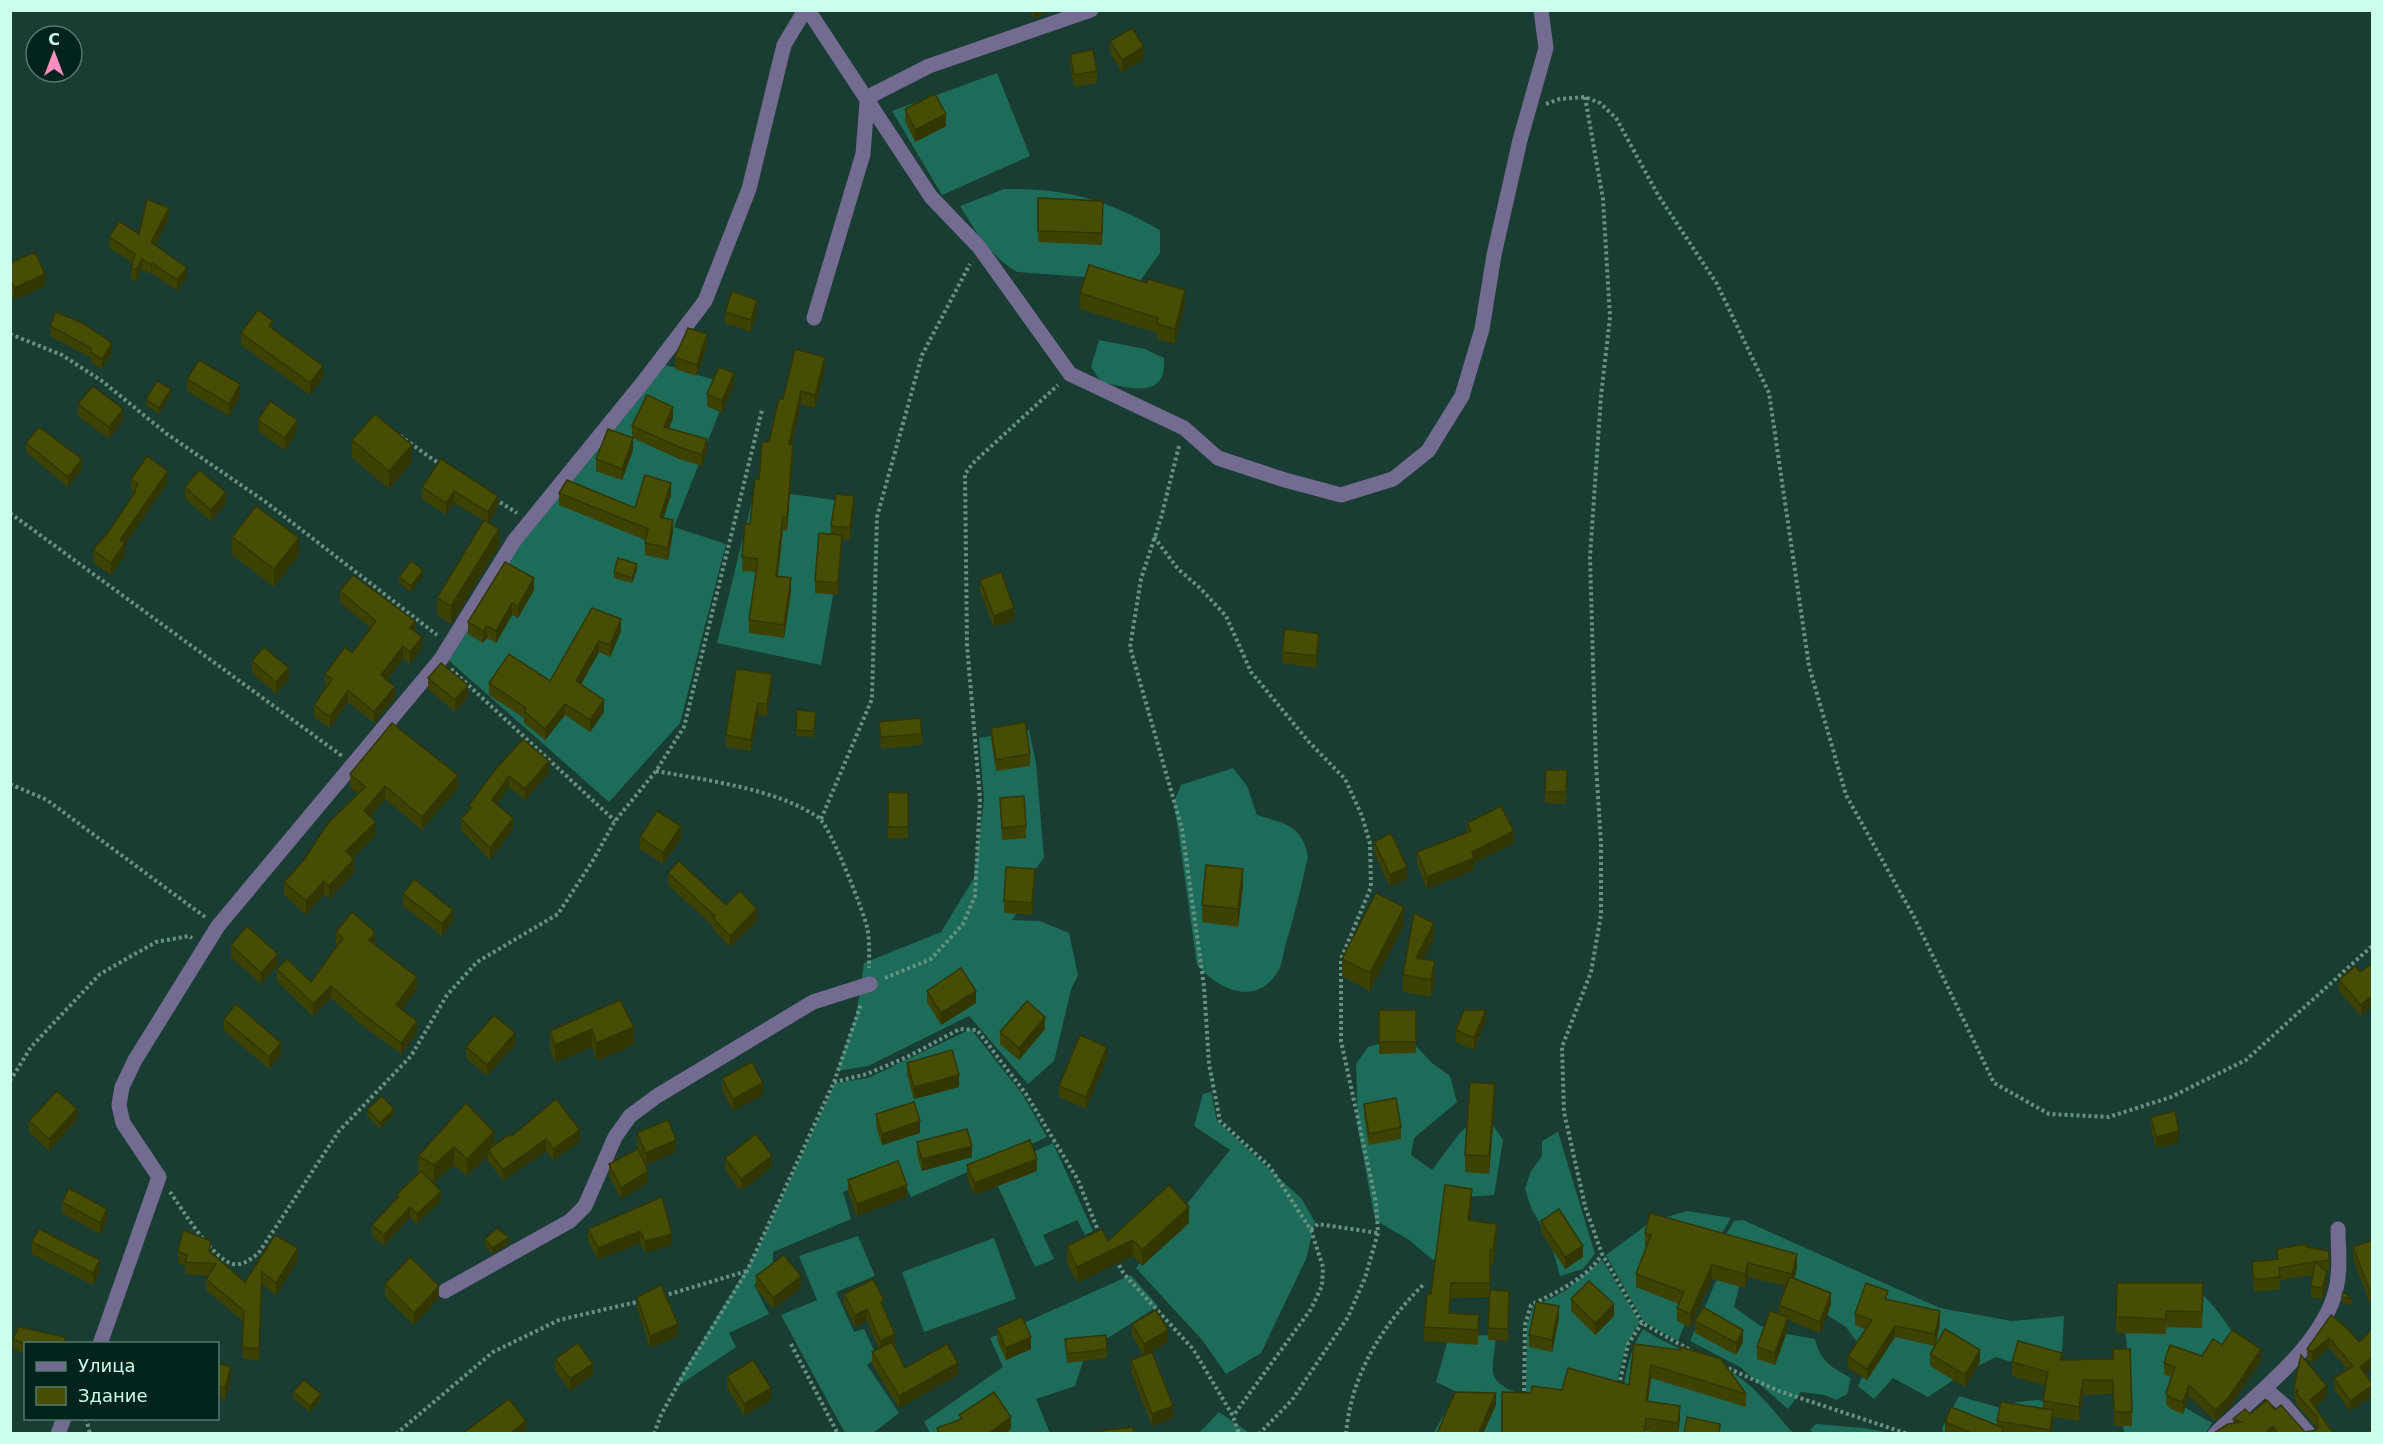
<svg xmlns="http://www.w3.org/2000/svg" width="2383" height="1444" font-family="'DejaVu Sans',sans-serif">
  <style>
    .garden { fill: #1d6b59 }
    .lines { fill: none; stroke-linecap: round; stroke-linejoin: round }
    .path { stroke: #679184; stroke-width: 4; stroke-dasharray: 3 3; stroke-linecap: butt }
    .minor { stroke: #736b90; stroke-width: 15 }
    .wall { fill: #3d4203 }
    .shaded-wall { fill: #323603 }
    .building { fill: #474d04; stroke: #323603; stroke-width: 1.5 }
  </style>
  <rect width="100%" height="100%" fill="#193c33"/>
  <g class="garden">
    <path d="M 997,73 L 1030,156 L 942,195 L 892,111 Z"/>
    <path d="M 1004,189 C 1066,188 1105,199 1160,230 L 1160,253 L 1140,281 L 1017,272 C 990,256 976,232 960,206 Z"/>
    <path d="M 1099,340 L 1145,349 L 1164,358 C 1167,401 1130,387 1102,383 L 1091,367 Z"/>
    <path d="M 660,363 L 730,385 L 674,527 L 726,544 L 680,723 L 609,802 L 446,658 L 530,529 Z"/>
    <path d="M 755,489 L 849,502 L 821,665 L 717,643 Z"/>
    <path d="M 1029,730 L 1036,763 L 1044,858 L 1032,873 L 1027,898 L 1012,920 L 1040,921 L 1069,933 L 1078,975 L 1071,990 L 1054,1061 L 1028,1084 L 969,1016 L 868,1066 L 837,1071 L 856,1016 L 864,963 L 941,932 L 974,878 L 984,800 L 979,738 Z"/>
    <path d="M 1233,768 L 1247,786 L 1257,815 C 1286,824 1302,825 1308,857 C 1301,887 1294,917 1285,947 C 1283,954 1282,966 1277,973 C 1255,1007 1218,989 1197,965 L 1174,802 L 1181,785 Z"/>
    <path d="M 971,1029 L 1023,1095 L 1047,1137 L 911,1197 L 897,1168 L 843,1192 L 851,1219 L 773,1252 L 773,1270 L 754,1285 L 769,1314 L 729,1333 L 736,1347 L 678,1386 L 676,1384 L 755,1255 L 835,1083 L 868,1078 Z"/>
    <path d="M 1398,1038 L 1412,1042 L 1432,1063 L 1450,1076 L 1457,1102 L 1414,1138 L 1411,1155 L 1432,1170 L 1459,1134 L 1483,1111 L 1503,1140 L 1494,1195 L 1464,1197 L 1453,1249 L 1433,1260 L 1409,1240 L 1375,1220 L 1358,1129 L 1356,1064 L 1368,1047 Z"/>
    <path d="M 1211,1092 L 1217,1121 L 1302,1199 L 1315,1222 L 1306,1259 L 1261,1353 L 1226,1374 L 1203,1341 L 1136,1268 L 1230,1150 L 1194,1126 L 1203,1094 Z"/>
    <path d="M 1558,1132 L 1595,1254 L 1583,1269 L 1560,1276 L 1550,1240 L 1532,1210 L 1525,1189 L 1531,1171 L 1542,1156 L 1542,1141 Z"/>
    <path d="M 1053,1143 L 1093,1231 L 1085,1235 L 1077,1220 L 1043,1235 L 1054,1259 L 1035,1267 L 991,1171 Z"/>
    <path d="M 1687,1211 L 1731,1218 L 1720,1236 L 1678,1341 L 1643,1321 L 1606,1255 L 1652,1221 Z"/>
    <path d="M 1743,1220 L 1940,1308 L 2012,1321 L 2064,1316 L 2062,1354 L 2042,1372 L 1996,1357 L 1964,1373 L 1928,1397 L 1893,1378 L 1874,1399 L 1858,1386 L 1870,1360 L 1846,1327 L 1807,1302 L 1723,1239 L 1734,1221 Z"/>
    <path d="M 858,1236 L 875,1276 L 836,1292 L 854,1332 L 864,1329 L 877,1357 L 867,1365 L 899,1413 L 873,1433 L 845,1433 L 781,1315 L 817,1300 L 799,1256 Z"/>
    <path d="M 994,1238 L 1016,1299 L 924,1332 L 902,1272 Z"/>
    <path d="M 1602,1260 L 1640,1322 C 1616,1357 1616,1393 1613,1433 L 1525,1434 L 1527,1326 L 1533,1307 L 1565,1291 Z"/>
    <path d="M 1720,1272 L 1741,1280 L 1734,1307 L 1759,1325 L 1781,1333 L 1815,1339 C 1820,1361 1831,1367 1851,1378 L 1847,1394 L 1836,1400 L 1825,1395 L 1801,1392 L 1788,1409 L 1740,1367 L 1690,1341 Z"/>
    <path d="M 1131,1275 L 1158,1306 L 1086,1352 L 1075,1386 L 1036,1399 L 1050,1433 L 930,1433 L 924,1422 L 1003,1367 L 990,1338 Z"/>
    <path d="M 2191,1287 C 2209,1296 2222,1318 2235,1335 L 2231,1367 L 2182,1373 L 2179,1404 L 2212,1423 L 2206,1433 L 2125,1433 L 2119,1416 L 2128,1360 L 2122,1296 Z"/>
    <path d="M 1643,1329 C 1670,1348 1702,1355 1731,1372 C 1755,1385 1775,1413 1793,1433 L 1619,1434 C 1623,1398 1623,1360 1643,1329 Z"/>
    <path d="M 1496,1335 C 1494,1369 1482,1382 1522,1394 L 1519,1433 L 1433,1434 L 1457,1392 L 1436,1382 L 1449,1336 Z"/>
    <path d="M 1959,1396 L 2001,1408 L 2017,1402 L 2037,1400 L 2059,1403 L 2006,1433 L 1943,1433 L 1942,1428 Z"/>
    <path d="M 1219,1412 L 1247,1431 L 1245,1433 L 1199,1433 Z"/>
    <path d="M 1816,1424 L 1864,1428 L 1890,1433 L 1813,1433 L 1810,1430 Z"/>
  </g>
  <g class="lines">
    <g class="path">
      <path d="M 1585,97 L 1603,199 L 1610,317 L 1601,396 L 1590,557 L 1596,765 L 1601,843 L 1601,915 L 1591,972 L 1562,1047 L 1564,1112 L 1585,1206 L 1602,1254 L 1642,1323 L 1692,1351"/>
      <path d="M 1546,104 L 1560,99 L 1585,97 L 1600,103 L 1616,118 L 1658,195 L 1717,284 L 1769,393 L 1809,666 L 1846,795 L 1914,917 L 1994,1083 L 2049,1114 L 2109,1117 L 2171,1097 L 2246,1060 L 2372,946"/>
      <path d="M 10,334 L 62,355 L 102,381 L 167,434 L 267,503 L 437,635"/>
      <path d="M 400,436 L 441,465"/>
      <path d="M 1179,446 L 1161,518 L 1141,579 L 1130,647 L 1182,829 L 1204,986 L 1209,1064 L 1220,1121 L 1270,1167 L 1311,1230 L 1323,1267 L 1322,1286 L 1311,1309 L 1233,1416"/>
      <path d="M 495,499 L 517,513"/>
      <path d="M 10,513 L 342,756"/>
      <path d="M 1154,537 L 1178,569 L 1201,589 L 1226,616 L 1251,672 L 1309,742 L 1345,779 L 1362,816 L 1370,844 L 1371,887 L 1341,959 L 1341,1041 L 1376,1202 L 1378,1233 L 1365,1278 L 1348,1317 L 1292,1400 L 1259,1434"/>
      <path d="M 451,669 L 615,821"/>
      <path d="M 656,771 C 705,780 778,789 819,818 C 830,826 863,910 867,927 C 870,940 869,955 869,968"/>
      <path d="M 10,784 L 47,800 L 205,917"/>
      <path d="M 821,819 L 872,699 L 877,517 L 922,355 L 970,264"/>
      <path d="M 885,978 L 931,959 L 963,924 L 975,896 L 980,799 L 967,645 L 965,474 L 973,463 L 1058,385"/>
      <path d="M 10,1081 L 31,1047 L 100,974 L 156,942 L 189,936 L 192,938"/>
      <path d="M 834,1082 L 867,1074 L 907,1057 L 960,1029 L 977,1030 L 1026,1094 L 1078,1180 L 1099,1233"/>
      <path d="M 170,1192 C 183,1210 212,1259 233,1264 C 243,1266 250,1259 258,1254 L 339,1131 L 411,1056 L 447,995 L 477,962 L 558,914 L 592,862 L 615,821 L 656,771 L 684,727 L 762,410"/>
      <path d="M 1311,1230 L 1318,1224 L 1378,1233"/>
      <path d="M 1116,1260 L 1124,1274 L 1193,1349 L 1233,1416 L 1239,1434"/>
      <path d="M 663,1296 L 747,1271"/>
      <path d="M 791,1344 L 838,1434"/>
      <path d="M 1723,1366 L 1779,1391 L 1908,1434"/>
      <path d="M 1619,1386 L 1628,1344 L 1642,1323"/>
      <path d="M 1524,1397 L 1525,1325 L 1531,1305 C 1556,1292 1587,1279 1602,1254"/>
      <path d="M 86,1418 L 90,1434"/>
      <path d="M 396,1434 L 493,1352 L 559,1320 L 641,1301"/>
      <path d="M 654,1434 L 661,1415 L 683,1375 L 747,1271 L 834,1082 L 861,1004"/>
      <path d="M 1346,1434 C 1351,1374 1383,1324 1425,1283"/>
    </g>
    <g class="minor">
      <path d="M 808,10 L 931,197 L 979,247 L 1070,374 L 1184,428 L 1218,458 L 1285,480 L 1341,495 L 1393,479 L 1428,451 L 1462,396 L 1482,329 L 1494,255 L 1520,140 L 1546,48 L 1541,10"/>
      <path d="M 814,318 L 863,154 L 867,102 L 874,94 L 929,66 L 1091,10"/>
      <path d="M 445,1291 L 570,1221 L 585,1206 L 615,1137 L 630,1116 L 657,1096 L 813,1002 L 870,984"/>
      <path d="M 100,1344 L 159,1177 L 123,1123 L 119,1105 L 122,1087 L 135,1060 L 218,926 L 441,659 L 514,541 L 644,381 L 705,301 L 749,189 L 784,45 L 805,10"/>
      <path d="M 2265,1389 L 2284,1405 L 2309,1434"/>
      <path d="M 58,1434 L 64,1418"/>
      <path d="M 2215,1434 C 2255,1395 2323,1346 2336,1289 C 2341,1270 2338,1248 2338,1229"/>
    </g>
  </g>
  <g class="wall">
    <path d="M 1029,10 L 1048,10 L 1034,19 Z"/>
    <path d="M 1110,41 L 1144,59 L 1122,72 L 1110,53 Z"/>
    <path d="M 1070,54 L 1097,71 L 1097,83 L 1074,87 L 1070,66 Z"/>
    <path d="M 905,109 L 946,126 L 915,142 L 905,121 Z"/>
    <path d="M 1038,198 L 1103,201 L 1102,245 L 1038,242 Z"/>
    <path d="M 169,219 L 155,245 L 187,278 L 177,291 L 152,273 L 151,275 L 142,269 L 136,281 L 131,279 L 131,268 L 133,263 L 109,248 L 109,237 L 139,234 Z"/>
    <path d="M 10,263 L 45,286 L 14,300 L 10,291 Z"/>
    <path d="M 1080,293 L 1185,305 L 1175,344 L 1157,339 L 1157,333 L 1080,309 Z"/>
    <path d="M 725,312 L 757,312 L 751,332 L 725,323 Z"/>
    <path d="M 50,326 L 112,353 L 102,369 L 91,362 L 91,358 L 50,336 Z"/>
    <path d="M 273,329 L 323,378 L 310,395 L 241,345 L 241,333 Z"/>
    <path d="M 707,346 L 697,376 L 675,369 L 675,357 Z"/>
    <path d="M 825,370 L 815,408 L 801,404 L 792,444 L 793,457 L 787,531 L 783,530 L 778,576 L 791,591 L 784,638 L 749,633 L 749,620 L 756,572 L 742,571 L 742,557 L 769,442 L 783,399 Z"/>
    <path d="M 187,379 L 240,396 L 229,416 L 187,391 Z"/>
    <path d="M 734,385 L 722,413 L 707,406 L 707,394 Z"/>
    <path d="M 171,395 L 159,414 L 146,405 L 146,399 Z"/>
    <path d="M 78,404 L 123,421 L 109,439 L 78,416 Z"/>
    <path d="M 673,418 L 669,428 L 707,451 L 702,466 L 679,459 L 633,438 L 633,450 L 622,480 L 596,471 L 596,459 L 632,438 L 632,426 Z"/>
    <path d="M 258,420 L 297,432 L 285,450 L 258,431 Z"/>
    <path d="M 352,440 L 412,462 L 389,489 L 352,458 Z"/>
    <path d="M 26,443 L 82,469 L 68,487 L 26,452 Z"/>
    <path d="M 441,459 L 498,507 L 489,523 L 499,546 L 451,624 L 437,615 L 437,598 L 484,521 L 454,503 L 446,515 L 422,499 L 422,487 Z"/>
    <path d="M 131,479 L 168,482 L 125,545 L 125,555 L 111,575 L 93,562 L 93,550 L 109,531 L 134,494 L 134,493 L 131,491 Z"/>
    <path d="M 185,487 L 226,504 L 211,521 L 185,499 Z"/>
    <path d="M 559,493 L 635,508 L 671,495 L 663,518 L 673,532 L 668,560 L 645,555 L 645,540 L 559,505 Z"/>
    <path d="M 854,508 L 850,540 L 842,539 L 838,595 L 815,593 L 815,581 L 831,534 L 831,526 Z"/>
    <path d="M 232,537 L 299,555 L 274,587 L 232,555 Z"/>
    <path d="M 637,570 L 632,583 L 614,578 L 614,572 Z"/>
    <path d="M 423,576 L 411,592 L 399,583 L 399,577 Z"/>
    <path d="M 980,580 L 1014,620 L 994,627 L 980,592 Z"/>
    <path d="M 534,590 L 518,618 L 512,615 L 496,643 L 487,638 L 483,643 L 468,634 L 468,622 Z"/>
    <path d="M 340,591 L 415,632 L 422,648 L 410,664 L 403,658 L 387,680 L 395,698 L 374,723 L 348,702 L 330,728 L 314,717 L 314,705 L 327,687 L 325,685 L 325,674 L 352,653 L 371,628 L 340,603 Z"/>
    <path d="M 592,608 L 621,631 L 610,657 L 599,652 L 581,685 L 604,712 L 590,732 L 565,715 L 545,740 L 524,723 L 524,718 L 489,695 L 489,683 L 550,681 Z"/>
    <path d="M 1319,645 L 1316,668 L 1282,663 L 1282,652 Z"/>
    <path d="M 252,661 L 289,679 L 276,694 L 252,673 Z"/>
    <path d="M 428,678 L 468,697 L 455,712 L 428,689 Z"/>
    <path d="M 772,686 L 767,716 L 758,715 L 751,751 L 726,747 L 726,735 Z"/>
    <path d="M 816,718 L 814,737 L 796,736 L 796,730 Z"/>
    <path d="M 879,722 L 922,734 L 922,745 L 881,749 Z"/>
    <path d="M 991,728 L 1030,754 L 1030,766 L 996,771 L 991,739 Z"/>
    <path d="M 496,769 L 549,773 L 525,800 L 509,787 L 497,804 L 513,829 L 490,860 L 461,830 L 461,819 L 469,810 L 469,805 Z"/>
    <path d="M 1546,770 L 1567,770 L 1566,804 L 1545,803 Z"/>
    <path d="M 350,774 L 458,788 L 422,830 L 385,799 L 371,817 L 376,835 L 353,858 L 354,873 L 329,899 L 324,894 L 306,915 L 284,895 L 284,882 L 304,860 L 358,794 L 350,787 Z"/>
    <path d="M 888,792 L 908,793 L 908,838 L 888,839 Z"/>
    <path d="M 1000,798 L 1026,826 L 1026,838 L 1002,840 Z"/>
    <path d="M 1467,823 L 1514,843 L 1474,863 L 1474,870 L 1427,889 L 1417,864 L 1417,852 L 1467,832 Z"/>
    <path d="M 640,837 L 681,838 L 663,864 L 640,849 Z"/>
    <path d="M 1374,842 L 1407,879 L 1390,887 L 1374,853 Z"/>
    <path d="M 668,873 L 726,905 L 757,921 L 730,947 L 713,929 L 713,926 L 668,885 Z"/>
    <path d="M 1035,880 L 1032,915 L 1004,913 L 1004,901 Z"/>
    <path d="M 1243,886 L 1238,927 L 1202,922 L 1202,905 Z"/>
    <path d="M 403,894 L 453,921 L 442,936 L 403,906 Z"/>
    <path d="M 1404,925 L 1370,991 L 1342,976 L 1342,959 Z"/>
    <path d="M 336,932 L 375,944 L 417,989 L 401,1009 L 417,1033 L 401,1054 L 363,1026 L 331,998 L 313,1016 L 277,981 L 277,969 L 311,982 L 338,946 L 336,944 Z"/>
    <path d="M 1434,939 L 1423,959 L 1435,978 L 1431,997 L 1403,992 L 1403,975 Z"/>
    <path d="M 231,945 L 278,965 L 261,984 L 231,957 Z"/>
    <path d="M 2373,963 L 2361,1016 L 2339,991 L 2339,980 L 2360,972 Z"/>
    <path d="M 927,991 L 976,1003 L 941,1025 L 927,1002 Z"/>
    <path d="M 620,1000 L 634,1045 L 596,1061 L 592,1047 L 555,1063 L 550,1048 L 550,1031 Z"/>
    <path d="M 1379,1010 L 1416,1010 L 1416,1053 L 1379,1054 Z"/>
    <path d="M 224,1019 L 281,1055 L 269,1069 L 224,1031 Z"/>
    <path d="M 1486,1021 L 1474,1050 L 1456,1042 L 1456,1030 Z"/>
    <path d="M 1045,1029 L 1019,1060 L 1000,1044 L 1000,1032 Z"/>
    <path d="M 515,1045 L 487,1076 L 466,1058 L 466,1047 Z"/>
    <path d="M 1107,1058 L 1086,1109 L 1059,1097 L 1059,1086 Z"/>
    <path d="M 907,1063 L 959,1087 L 914,1099 L 907,1075 Z"/>
    <path d="M 722,1078 L 763,1095 L 733,1111 L 722,1089 Z"/>
    <path d="M 1495,1101 L 1489,1174 L 1465,1172 L 1465,1155 Z"/>
    <path d="M 466,1103 L 494,1145 L 512,1136 L 580,1142 L 553,1160 L 546,1151 L 503,1181 L 488,1161 L 488,1156 L 467,1176 L 454,1165 L 434,1182 L 430,1180 L 441,1201 L 417,1224 L 410,1217 L 384,1246 L 372,1236 L 372,1225 L 397,1197 L 397,1194 L 418,1173 L 418,1156 Z"/>
    <path d="M 1364,1104 L 1401,1127 L 1401,1139 L 1369,1145 L 1364,1116 Z"/>
    <path d="M 367,1110 L 394,1115 L 380,1129 L 367,1116 Z"/>
    <path d="M 876,1114 L 920,1133 L 882,1145 L 876,1126 Z"/>
    <path d="M 2151,1117 L 2179,1143 L 2156,1148 L 2151,1129 Z"/>
    <path d="M 77,1120 L 49,1151 L 29,1132 L 29,1121 Z"/>
    <path d="M 637,1133 L 676,1152 L 646,1165 L 637,1145 Z"/>
    <path d="M 917,1142 L 972,1157 L 922,1171 L 917,1154 Z"/>
    <path d="M 725,1158 L 772,1167 L 741,1191 L 725,1170 Z"/>
    <path d="M 609,1164 L 648,1183 L 621,1199 L 609,1176 Z"/>
    <path d="M 967,1165 L 1037,1171 L 974,1195 L 967,1177 Z"/>
    <path d="M 848,1180 L 907,1197 L 857,1216 L 848,1192 Z"/>
    <path d="M 62,1202 L 107,1221 L 100,1234 L 62,1213 Z"/>
    <path d="M 1472,1204 L 1470,1220 L 1497,1238 L 1493,1265 L 1490,1265 L 1490,1290 L 1509,1291 L 1508,1341 L 1488,1340 L 1490,1297 L 1451,1298 L 1450,1313 L 1479,1330 L 1478,1345 L 1424,1341 L 1424,1327 L 1431,1294 Z"/>
    <path d="M 1541,1221 L 1583,1257 L 1565,1269 L 1541,1232 Z"/>
    <path d="M 1189,1223 L 1142,1266 L 1133,1256 L 1077,1283 L 1067,1262 L 1067,1246 L 1108,1241 Z"/>
    <path d="M 588,1229 L 672,1234 L 672,1245 L 645,1253 L 640,1243 L 598,1260 L 588,1241 Z"/>
    <path d="M 1645,1233 L 1797,1267 L 1794,1279 L 1831,1305 L 1820,1333 L 1788,1320 L 1788,1329 L 1775,1365 L 1757,1359 L 1757,1347 L 1779,1314 L 1779,1305 L 1786,1286 L 1748,1277 L 1745,1288 L 1712,1279 L 1690,1328 L 1677,1321 L 1677,1308 L 1679,1304 L 1636,1287 L 1636,1274 L 1646,1247 L 1645,1247 Z"/>
    <path d="M 275,1235 L 298,1260 L 276,1295 L 262,1284 L 259,1361 L 242,1358 L 244,1322 L 206,1290 L 206,1279 L 208,1276 L 185,1274 L 185,1266 L 178,1263 L 178,1251 L 211,1252 L 245,1282 Z"/>
    <path d="M 485,1239 L 509,1244 L 492,1254 L 485,1245 Z"/>
    <path d="M 2373,1240 L 2373,1306 L 2371,1306 L 2353,1259 L 2353,1247 Z"/>
    <path d="M 32,1242 L 100,1272 L 93,1285 L 32,1254 Z"/>
    <path d="M 2307,1247 L 2329,1251 L 2329,1272 L 2327,1272 L 2327,1284 L 2322,1299 L 2311,1297 L 2311,1286 L 2313,1275 L 2280,1280 L 2280,1289 L 2254,1292 L 2252,1274 L 2252,1262 L 2277,1259 L 2277,1249 Z"/>
    <path d="M 756,1276 L 801,1288 L 773,1309 L 756,1288 Z"/>
    <path d="M 385,1284 L 439,1298 L 414,1325 L 385,1296 Z"/>
    <path d="M 844,1294 L 884,1308 L 895,1346 L 894,1347 L 905,1368 L 958,1375 L 899,1408 L 872,1364 L 872,1352 L 879,1349 L 867,1321 L 855,1327 L 844,1305 Z"/>
    <path d="M 637,1297 L 678,1336 L 650,1348 L 637,1308 Z"/>
    <path d="M 2342,1297 L 2352,1299 L 2352,1305 L 2342,1303 Z"/>
    <path d="M 1571,1299 L 1614,1316 L 1595,1335 L 1571,1311 Z"/>
    <path d="M 1888,1299 L 1940,1322 L 1936,1345 L 1980,1362 L 1965,1387 L 1930,1366 L 1930,1354 L 1935,1346 L 1895,1337 L 1867,1380 L 1848,1368 L 1848,1356 L 1865,1329 L 1855,1325 L 1855,1314 Z"/>
    <path d="M 2203,1299 L 2202,1328 L 2166,1327 L 2166,1334 L 2116,1333 L 2116,1317 Z"/>
    <path d="M 2331,1315 L 2359,1342 L 2373,1330 L 2373,1366 L 2364,1374 L 2373,1385 L 2373,1396 L 2350,1411 L 2334,1389 L 2334,1378 L 2347,1369 L 2329,1348 L 2312,1363 L 2307,1359 L 2307,1349 Z"/>
    <path d="M 1559,1318 L 1552,1352 L 1529,1347 L 1529,1335 Z"/>
    <path d="M 1695,1321 L 1743,1342 L 1736,1355 L 1695,1333 Z"/>
    <path d="M 1132,1324 L 1168,1342 L 1148,1353 L 1173,1418 L 1152,1426 L 1131,1372 L 1131,1360 L 1143,1355 L 1132,1335 Z"/>
    <path d="M 997,1328 L 1031,1349 L 1006,1360 L 997,1340 Z"/>
    <path d="M 13,1339 L 65,1344 L 26,1344 L 26,1354 L 13,1349 Z"/>
    <path d="M 1065,1339 L 1107,1349 L 1107,1358 L 1067,1363 Z"/>
    <path d="M 1634,1344 L 1746,1394 L 1746,1407 L 1651,1378 L 1648,1401 L 1680,1418 L 1678,1434 L 1665,1434 L 1646,1431 L 1531,1393 L 1629,1385 Z"/>
    <path d="M 2222,1345 L 2261,1361 L 2229,1408 L 2215,1421 L 2189,1396 L 2183,1414 L 2171,1409 L 2166,1404 L 2166,1393 L 2171,1377 L 2164,1374 L 2164,1363 L 2202,1356 Z"/>
    <path d="M 555,1359 L 593,1375 L 570,1391 L 555,1370 Z"/>
    <path d="M 2113,1359 L 2132,1412 L 2132,1426 L 2114,1426 L 2113,1394 L 2083,1395 L 2079,1421 L 2053,1417 L 2051,1434 L 1945,1434 L 1945,1422 L 1997,1426 L 1997,1421 L 2043,1409 L 2043,1401 L 2046,1386 L 2012,1376 L 2012,1362 Z"/>
    <path d="M 218,1363 L 231,1379 L 225,1400 L 218,1397 Z"/>
    <path d="M 727,1376 L 771,1400 L 744,1416 L 727,1388 Z"/>
    <path d="M 2294,1387 L 2327,1397 L 2315,1407 L 2334,1434 L 2214,1434 L 2214,1433 L 2233,1423 L 2233,1419 L 2250,1414 L 2275,1410 L 2305,1432 L 2316,1430 L 2317,1428 L 2296,1404 L 2296,1400 L 2294,1398 Z"/>
    <path d="M 293,1392 L 321,1400 L 310,1412 L 293,1398 Z"/>
  </g>
  <g class="shaded-wall">
    <path d="M 1034,10 L 1048,10 L 1034,19 Z"/>
    <path d="M 1144,47 L 1144,59 L 1122,72 L 1122,60 Z"/>
    <path d="M 946,114 L 946,126 L 915,142 L 915,130 Z"/>
    <path d="M 169,208 L 169,219 L 151,253 L 151,242 Z"/>
    <path d="M 142,259 L 142,269 L 136,281 L 136,270 Z"/>
    <path d="M 152,263 L 152,273 L 151,275 L 151,265 Z"/>
    <path d="M 187,268 L 187,278 L 177,291 L 177,280 Z"/>
    <path d="M 45,274 L 45,286 L 14,300 L 14,288 Z"/>
    <path d="M 1185,290 L 1185,305 L 1175,344 L 1175,329 Z"/>
    <path d="M 757,300 L 757,312 L 751,332 L 751,320 Z"/>
    <path d="M 707,334 L 707,346 L 697,376 L 697,365 Z"/>
    <path d="M 112,343 L 112,353 L 102,369 L 102,359 Z"/>
    <path d="M 825,357 L 825,370 L 815,408 L 815,395 Z"/>
    <path d="M 323,366 L 323,378 L 310,395 L 310,383 Z"/>
    <path d="M 734,373 L 734,385 L 722,413 L 722,401 Z"/>
    <path d="M 240,384 L 240,396 L 229,416 L 229,404 Z"/>
    <path d="M 171,389 L 171,395 L 159,414 L 159,408 Z"/>
    <path d="M 801,391 L 801,404 L 789,457 L 789,444 Z"/>
    <path d="M 673,407 L 673,418 L 664,439 L 664,427 Z"/>
    <path d="M 123,409 L 123,421 L 109,439 L 109,427 Z"/>
    <path d="M 297,420 L 297,432 L 285,450 L 285,438 Z"/>
    <path d="M 633,438 L 633,450 L 622,480 L 622,469 Z"/>
    <path d="M 707,439 L 707,451 L 702,466 L 702,455 Z"/>
    <path d="M 793,444 L 793,457 L 787,531 L 787,518 Z"/>
    <path d="M 412,445 L 412,462 L 389,489 L 389,471 Z"/>
    <path d="M 82,459 L 82,469 L 68,487 L 68,477 Z"/>
    <path d="M 168,471 L 168,482 L 125,545 L 125,555 L 111,575 L 111,563 L 120,540 Z"/>
    <path d="M 671,483 L 671,495 L 660,529 L 660,517 Z"/>
    <path d="M 454,491 L 454,503 L 446,515 L 446,503 Z"/>
    <path d="M 226,492 L 226,504 L 211,521 L 211,510 Z"/>
    <path d="M 498,496 L 498,507 L 488,524 L 488,512 Z"/>
    <path d="M 854,496 L 854,508 L 850,540 L 850,528 Z"/>
    <path d="M 783,517 L 783,530 L 776,589 L 776,576 Z"/>
    <path d="M 673,520 L 673,532 L 668,560 L 668,548 Z"/>
    <path d="M 499,529 L 499,546 L 451,624 L 451,606 Z"/>
    <path d="M 842,535 L 842,547 L 838,595 L 838,583 Z"/>
    <path d="M 299,538 L 299,555 L 274,587 L 274,569 Z"/>
    <path d="M 637,564 L 637,570 L 632,583 L 632,578 Z"/>
    <path d="M 423,570 L 423,576 L 411,592 L 411,586 Z"/>
    <path d="M 534,578 L 534,590 L 518,618 L 518,606 Z"/>
    <path d="M 791,578 L 791,591 L 784,638 L 784,625 Z"/>
    <path d="M 512,603 L 512,615 L 496,643 L 496,631 Z"/>
    <path d="M 1014,608 L 1014,620 L 994,627 L 994,616 Z"/>
    <path d="M 621,619 L 621,631 L 610,657 L 610,645 Z"/>
    <path d="M 415,621 L 415,633 L 410,628 Z"/>
    <path d="M 487,626 L 487,638 L 483,643 L 483,631 Z"/>
    <path d="M 1319,634 L 1319,645 L 1316,668 L 1316,656 Z"/>
    <path d="M 422,637 L 422,648 L 410,664 L 410,652 Z"/>
    <path d="M 599,641 L 599,652 L 576,693 L 576,681 Z"/>
    <path d="M 403,646 L 403,658 L 381,687 L 381,675 Z"/>
    <path d="M 289,668 L 289,679 L 276,694 L 276,682 Z"/>
    <path d="M 772,674 L 772,686 L 767,716 L 767,704 Z"/>
    <path d="M 468,685 L 468,697 L 455,712 L 455,700 Z"/>
    <path d="M 395,687 L 395,698 L 374,723 L 374,712 Z"/>
    <path d="M 348,690 L 348,702 L 330,728 L 330,717 Z"/>
    <path d="M 604,700 L 604,712 L 590,732 L 590,720 Z"/>
    <path d="M 758,703 L 758,715 L 751,751 L 751,740 Z"/>
    <path d="M 565,704 L 565,715 L 545,740 L 545,729 Z"/>
    <path d="M 549,761 L 549,773 L 525,800 L 525,789 Z"/>
    <path d="M 458,775 L 458,788 L 422,830 L 422,817 Z"/>
    <path d="M 509,776 L 509,787 L 492,811 L 492,800 Z"/>
    <path d="M 385,786 L 385,799 L 364,824 L 364,811 Z"/>
    <path d="M 513,818 L 513,829 L 490,860 L 490,848 Z"/>
    <path d="M 376,822 L 376,835 L 346,865 L 346,851 Z"/>
    <path d="M 681,826 L 681,838 L 663,864 L 663,853 Z"/>
    <path d="M 1514,831 L 1514,843 L 1474,863 L 1474,870 L 1427,889 L 1427,877 L 1472,852 Z"/>
    <path d="M 354,859 L 354,873 L 329,899 L 329,886 Z"/>
    <path d="M 1407,867 L 1407,879 L 1390,887 L 1390,875 Z"/>
    <path d="M 1035,869 L 1035,880 L 1032,915 L 1032,903 Z"/>
    <path d="M 1243,869 L 1243,886 L 1238,927 L 1238,909 Z"/>
    <path d="M 324,881 L 324,894 L 306,915 L 306,901 Z"/>
    <path d="M 1404,907 L 1404,925 L 1370,991 L 1370,973 Z"/>
    <path d="M 757,909 L 757,921 L 730,947 L 730,936 Z"/>
    <path d="M 453,910 L 453,921 L 442,936 L 442,924 Z"/>
    <path d="M 1434,923 L 1434,939 L 1416,974 L 1416,958 Z"/>
    <path d="M 375,932 L 375,944 L 369,952 L 369,940 Z"/>
    <path d="M 278,954 L 278,965 L 261,984 L 261,973 Z"/>
    <path d="M 1435,961 L 1435,978 L 1431,997 L 1431,980 Z"/>
    <path d="M 417,977 L 417,989 L 396,1017 L 396,1005 Z"/>
    <path d="M 331,986 L 331,998 L 313,1016 L 313,1004 Z"/>
    <path d="M 976,991 L 976,1003 L 941,1025 L 941,1013 Z"/>
    <path d="M 2373,995 L 2373,1006 L 2361,1016 L 2361,1005 Z"/>
    <path d="M 1486,1010 L 1486,1021 L 1474,1050 L 1474,1038 Z"/>
    <path d="M 1045,1017 L 1045,1029 L 1019,1060 L 1019,1048 Z"/>
    <path d="M 417,1021 L 417,1033 L 401,1054 L 401,1043 Z"/>
    <path d="M 634,1027 L 634,1045 L 596,1061 L 596,1043 Z"/>
    <path d="M 592,1029 L 592,1047 L 555,1063 L 555,1045 Z"/>
    <path d="M 515,1033 L 515,1045 L 487,1076 L 487,1065 Z"/>
    <path d="M 281,1043 L 281,1055 L 269,1069 L 269,1057 Z"/>
    <path d="M 1107,1047 L 1107,1058 L 1086,1109 L 1086,1097 Z"/>
    <path d="M 959,1075 L 959,1087 L 914,1099 L 914,1087 Z"/>
    <path d="M 763,1083 L 763,1095 L 733,1111 L 733,1099 Z"/>
    <path d="M 1495,1084 L 1495,1101 L 1489,1174 L 1489,1156 Z"/>
    <path d="M 77,1109 L 77,1120 L 49,1151 L 49,1139 Z"/>
    <path d="M 394,1109 L 394,1115 L 380,1129 L 380,1123 Z"/>
    <path d="M 920,1121 L 920,1133 L 882,1145 L 882,1134 Z"/>
    <path d="M 580,1130 L 580,1142 L 553,1160 L 553,1149 Z"/>
    <path d="M 2179,1131 L 2179,1143 L 2156,1148 L 2156,1137 Z"/>
    <path d="M 494,1132 L 494,1150 L 488,1150 L 488,1156 L 467,1176 L 467,1159 Z"/>
    <path d="M 546,1139 L 546,1151 L 503,1181 L 503,1170 Z"/>
    <path d="M 676,1140 L 676,1152 L 646,1165 L 646,1153 Z"/>
    <path d="M 972,1146 L 972,1157 L 922,1171 L 922,1159 Z"/>
    <path d="M 454,1147 L 454,1165 L 434,1182 L 434,1165 Z"/>
    <path d="M 772,1156 L 772,1167 L 741,1191 L 741,1179 Z"/>
    <path d="M 1037,1159 L 1037,1171 L 974,1195 L 974,1183 Z"/>
    <path d="M 648,1171 L 648,1183 L 621,1199 L 621,1188 Z"/>
    <path d="M 907,1185 L 907,1197 L 857,1216 L 857,1204 Z"/>
    <path d="M 1472,1189 L 1472,1204 L 1468,1234 L 1468,1220 Z"/>
    <path d="M 441,1191 L 441,1201 L 417,1224 L 417,1214 Z"/>
    <path d="M 410,1207 L 410,1217 L 384,1246 L 384,1235 Z"/>
    <path d="M 1189,1207 L 1189,1223 L 1142,1266 L 1142,1250 Z"/>
    <path d="M 107,1209 L 107,1221 L 100,1234 L 100,1223 Z"/>
    <path d="M 1497,1224 L 1497,1238 L 1493,1265 L 1493,1250 Z"/>
    <path d="M 640,1231 L 640,1243 L 598,1260 L 598,1248 Z"/>
    <path d="M 672,1234 L 672,1245 L 645,1253 L 645,1241 Z"/>
    <path d="M 509,1238 L 509,1244 L 492,1254 L 492,1248 Z"/>
    <path d="M 1133,1240 L 1133,1256 L 1077,1283 L 1077,1267 Z"/>
    <path d="M 1583,1246 L 1583,1257 L 1565,1269 L 1565,1257 Z"/>
    <path d="M 298,1248 L 298,1260 L 276,1295 L 276,1283 Z"/>
    <path d="M 1797,1254 L 1797,1267 L 1792,1288 L 1792,1274 Z"/>
    <path d="M 100,1260 L 100,1272 L 93,1285 L 93,1273 Z"/>
    <path d="M 1748,1263 L 1748,1277 L 1745,1288 L 1745,1274 Z"/>
    <path d="M 1712,1265 L 1712,1279 L 1690,1328 L 1690,1314 Z"/>
    <path d="M 2327,1272 L 2327,1284 L 2322,1299 L 2322,1288 Z"/>
    <path d="M 801,1276 L 801,1288 L 773,1309 L 773,1298 Z"/>
    <path d="M 439,1286 L 439,1298 L 414,1325 L 414,1313 Z"/>
    <path d="M 1831,1293 L 1831,1305 L 1820,1333 L 1820,1322 Z"/>
    <rect x="2371" y="1294" width="2" height="12"/>
    <path d="M 1614,1304 L 1614,1316 L 1595,1335 L 1595,1323 Z"/>
    <path d="M 1559,1306 L 1559,1318 L 1552,1352 L 1552,1340 Z"/>
    <path d="M 867,1309 L 867,1321 L 855,1327 L 855,1315 Z"/>
    <path d="M 1940,1311 L 1940,1322 L 1935,1346 L 1935,1334 Z"/>
    <path d="M 1788,1317 L 1788,1329 L 1775,1365 L 1775,1353 Z"/>
    <path d="M 678,1324 L 678,1336 L 650,1348 L 650,1336 Z"/>
    <path d="M 1895,1326 L 1895,1337 L 1867,1380 L 1867,1369 Z"/>
    <path d="M 1168,1330 L 1168,1342 L 1144,1356 L 1144,1344 Z"/>
    <path d="M 1743,1330 L 1743,1342 L 1736,1355 L 1736,1343 Z"/>
    <path d="M 895,1334 L 895,1346 L 880,1352 L 880,1341 Z"/>
    <path d="M 1031,1337 L 1031,1349 L 1006,1360 L 1006,1348 Z"/>
    <path d="M 2329,1338 L 2329,1348 L 2312,1363 L 2312,1352 Z"/>
    <path d="M 2261,1349 L 2261,1361 L 2229,1408 L 2215,1421 L 2215,1410 Z"/>
    <path d="M 1980,1350 L 1980,1362 L 1965,1387 L 1965,1375 Z"/>
    <path d="M 2373,1356 L 2373,1366 L 2360,1378 L 2360,1367 Z"/>
    <path d="M 958,1363 L 958,1375 L 899,1408 L 899,1396 Z"/>
    <path d="M 593,1364 L 593,1375 L 570,1391 L 570,1379 Z"/>
    <path d="M 1651,1365 L 1651,1378 L 1646,1414 L 1646,1401 Z"/>
    <path d="M 231,1367 L 231,1379 L 225,1400 L 225,1388 Z"/>
    <path d="M 2083,1380 L 2083,1395 L 2079,1421 L 2079,1407 Z"/>
    <path d="M 2189,1385 L 2189,1396 L 2183,1414 L 2183,1402 Z"/>
    <path d="M 2373,1385 L 2373,1396 L 2350,1411 L 2350,1401 Z"/>
    <path d="M 2327,1386 L 2327,1397 L 2311,1410 L 2310,1400 Z"/>
    <path d="M 771,1388 L 771,1400 L 744,1416 L 744,1404 Z"/>
    <path d="M 1496,1393 L 1496,1405 L 1483,1434 L 1478,1434 Z"/>
    <path d="M 321,1394 L 321,1400 L 310,1412 L 310,1406 Z"/>
    <path d="M 1173,1406 L 1173,1418 L 1152,1426 L 1152,1414 Z"/>
    <path d="M 1680,1406 L 1680,1418 L 1678,1434 L 1678,1423 Z"/>
    <path d="M 2053,1410 L 2053,1422 L 2051,1434 L 2050,1434 Z"/>
    <path d="M 1011,1417 L 1011,1429 L 1005,1434 L 988,1434 Z"/>
    <path d="M 526,1421 L 526,1434 L 509,1434 Z"/>
    <path d="M 2273,1426 L 2273,1434 L 2264,1434 Z"/>
  </g>
  <g class="building">
    <path d="M 1132,28 L 1144,47 L 1122,60 L 1110,41 Z"/>
    <path d="M 1093,50 L 1097,71 L 1074,75 L 1070,54 Z"/>
    <path d="M 935,94 L 946,114 L 915,130 L 905,109 Z"/>
    <path d="M 1038,198 L 1103,201 L 1102,233 L 1038,231 Z"/>
    <path d="M 147,199 L 169,208 L 151,242 L 187,268 L 177,280 L 152,263 L 151,265 L 142,259 L 136,270 L 131,268 L 135,254 L 109,237 L 119,221 L 139,234 Z"/>
    <path d="M 35,252 L 45,274 L 14,288 L 10,279 L 10,263 Z"/>
    <path d="M 1089,265 L 1147,283 L 1148,279 L 1185,290 L 1175,329 L 1157,324 L 1158,318 L 1080,293 Z"/>
    <path d="M 732,291 L 757,300 L 751,320 L 725,312 Z"/>
    <path d="M 258,310 L 273,321 L 269,326 L 323,366 L 310,383 L 241,333 Z"/>
    <path d="M 56,312 L 84,324 L 112,343 L 102,359 L 91,353 L 91,348 L 50,326 Z"/>
    <path d="M 688,328 L 707,334 L 697,365 L 675,357 Z"/>
    <path d="M 795,349 L 825,357 L 815,395 L 801,391 L 789,444 L 793,444 L 787,518 L 783,517 L 776,576 L 791,578 L 784,625 L 749,620 L 758,559 L 742,557 L 745,524 L 750,524 L 755,479 L 759,479 L 762,442 L 769,442 L 779,398 L 783,399 Z"/>
    <path d="M 199,360 L 240,384 L 229,404 L 187,379 Z"/>
    <path d="M 719,367 L 734,373 L 722,401 L 707,394 Z"/>
    <path d="M 157,381 L 171,389 L 159,408 L 146,399 Z"/>
    <path d="M 93,386 L 123,409 L 109,427 L 78,404 Z"/>
    <path d="M 647,395 L 673,407 L 664,427 L 707,439 L 702,455 L 679,447 L 632,426 Z"/>
    <path d="M 270,401 L 297,420 L 285,438 L 258,420 Z"/>
    <path d="M 375,414 L 412,445 L 389,471 L 352,440 Z"/>
    <path d="M 39,427 L 82,459 L 68,477 L 26,443 Z"/>
    <path d="M 608,429 L 633,438 L 622,469 L 596,459 Z"/>
    <path d="M 147,456 L 168,471 L 120,540 L 125,543 L 111,563 L 93,550 L 109,531 L 136,491 L 134,490 L 138,484 L 131,479 Z"/>
    <path d="M 441,459 L 498,496 L 488,512 L 454,491 L 446,503 L 422,487 Z"/>
    <path d="M 199,470 L 226,492 L 211,510 L 185,487 Z"/>
    <path d="M 645,475 L 671,483 L 660,517 L 673,520 L 668,548 L 645,543 L 648,529 L 559,493 L 567,480 L 635,508 Z"/>
    <path d="M 836,494 L 854,496 L 850,528 L 831,526 Z"/>
    <path d="M 256,506 L 299,538 L 274,569 L 232,537 Z"/>
    <path d="M 484,520 L 499,529 L 451,606 L 437,598 Z"/>
    <path d="M 819,533 L 842,535 L 838,583 L 815,581 Z"/>
    <path d="M 618,558 L 637,564 L 632,578 L 614,572 Z"/>
    <path d="M 411,561 L 423,570 L 411,586 L 399,577 Z"/>
    <path d="M 505,562 L 534,578 L 518,606 L 512,603 L 496,631 L 487,626 L 483,631 L 468,622 Z"/>
    <path d="M 1001,572 L 1014,608 L 994,616 L 980,580 Z"/>
    <path d="M 353,575 L 415,621 L 410,628 L 422,637 L 410,652 L 403,646 L 381,675 L 395,687 L 374,712 L 348,690 L 330,717 L 314,705 L 332,679 L 325,674 L 345,647 L 352,653 L 376,621 L 340,591 Z"/>
    <path d="M 592,608 L 621,619 L 610,645 L 599,641 L 576,681 L 604,700 L 590,720 L 565,704 L 545,729 L 524,711 L 526,708 L 489,683 L 509,654 L 550,681 Z"/>
    <path d="M 1285,629 L 1319,634 L 1316,656 L 1282,652 Z"/>
    <path d="M 264,647 L 289,668 L 276,682 L 252,661 Z"/>
    <path d="M 441,663 L 468,685 L 455,700 L 428,678 Z"/>
    <path d="M 736,669 L 772,674 L 767,704 L 758,703 L 751,740 L 726,735 Z"/>
    <path d="M 797,710 L 816,712 L 814,731 L 796,730 Z"/>
    <path d="M 920,718 L 922,734 L 881,737 L 879,722 Z"/>
    <path d="M 1025,722 L 1030,754 L 996,760 L 991,728 Z"/>
    <path d="M 392,723 L 458,775 L 422,817 L 385,786 L 364,811 L 376,822 L 346,851 L 354,859 L 329,886 L 324,881 L 306,901 L 284,882 L 304,860 L 328,823 L 365,787 L 350,774 Z"/>
    <path d="M 523,739 L 549,761 L 525,789 L 509,776 L 492,800 L 513,818 L 490,848 L 461,819 L 471,808 L 469,805 L 496,769 Z"/>
    <path d="M 1546,770 L 1567,770 L 1566,792 L 1545,792 Z"/>
    <path d="M 888,792 L 908,793 L 908,827 L 888,827 Z"/>
    <path d="M 1024,796 L 1026,826 L 1002,828 L 1000,798 Z"/>
    <path d="M 1501,806 L 1514,831 L 1472,852 L 1474,858 L 1427,877 L 1417,852 L 1471,831 L 1467,823 Z"/>
    <path d="M 657,811 L 681,826 L 663,853 L 640,837 Z"/>
    <path d="M 1391,833 L 1407,867 L 1390,875 L 1374,842 Z"/>
    <path d="M 679,861 L 726,905 L 740,891 L 757,909 L 730,936 L 713,918 L 715,916 L 668,873 Z"/>
    <path d="M 1206,865 L 1243,869 L 1238,909 L 1202,905 Z"/>
    <path d="M 1006,867 L 1035,869 L 1032,903 L 1004,901 Z"/>
    <path d="M 414,879 L 453,910 L 442,924 L 403,894 Z"/>
    <path d="M 1376,893 L 1404,907 L 1370,973 L 1342,959 Z"/>
    <path d="M 352,912 L 375,932 L 369,940 L 417,977 L 396,1005 L 417,1021 L 401,1043 L 363,1014 L 331,986 L 313,1004 L 277,969 L 287,959 L 311,982 L 343,938 L 336,932 Z"/>
    <path d="M 1414,913 L 1434,923 L 1416,958 L 1435,961 L 1431,980 L 1403,975 Z"/>
    <path d="M 247,926 L 278,954 L 261,973 L 231,945 Z"/>
    <path d="M 2373,963 L 2373,995 L 2361,1005 L 2339,980 L 2355,966 L 2360,972 Z"/>
    <path d="M 961,968 L 976,991 L 941,1013 L 927,991 Z"/>
    <path d="M 620,1000 L 634,1027 L 596,1043 L 592,1029 L 555,1045 L 550,1031 Z"/>
    <path d="M 1027,1001 L 1045,1017 L 1019,1048 L 1000,1032 Z"/>
    <path d="M 236,1004 L 281,1043 L 269,1057 L 224,1019 Z"/>
    <rect x="1379" y="1010" width="37" height="32"/>
    <path d="M 1464,1010 L 1486,1010 L 1474,1038 L 1456,1030 Z"/>
    <path d="M 494,1015 L 515,1033 L 487,1065 L 466,1047 Z"/>
    <path d="M 1080,1035 L 1107,1047 L 1086,1097 L 1059,1086 Z"/>
    <path d="M 952,1050 L 959,1075 L 914,1087 L 907,1063 Z"/>
    <path d="M 752,1062 L 763,1083 L 733,1099 L 722,1078 Z"/>
    <path d="M 1470,1082 L 1495,1084 L 1489,1156 L 1465,1155 Z"/>
    <path d="M 57,1091 L 77,1109 L 49,1139 L 29,1121 Z"/>
    <path d="M 382,1096 L 394,1109 L 380,1123 L 367,1110 Z"/>
    <path d="M 1396,1098 L 1401,1127 L 1369,1134 L 1364,1104 Z"/>
    <path d="M 556,1099 L 580,1130 L 553,1149 L 546,1139 L 503,1170 L 488,1150 L 510,1134 L 512,1136 Z"/>
    <path d="M 914,1102 L 920,1121 L 882,1134 L 876,1114 Z"/>
    <path d="M 466,1103 L 494,1132 L 467,1159 L 454,1147 L 434,1165 L 418,1156 Z"/>
    <path d="M 2175,1111 L 2179,1131 L 2156,1137 L 2151,1117 Z"/>
    <path d="M 668,1120 L 676,1140 L 646,1153 L 637,1133 Z"/>
    <path d="M 967,1129 L 972,1146 L 922,1159 L 917,1142 Z"/>
    <path d="M 756,1134 L 772,1156 L 741,1179 L 725,1158 Z"/>
    <path d="M 1030,1140 L 1037,1159 L 974,1183 L 967,1165 Z"/>
    <path d="M 638,1149 L 648,1171 L 621,1188 L 609,1164 Z"/>
    <path d="M 898,1161 L 907,1185 L 857,1204 L 848,1180 Z"/>
    <path d="M 421,1171 L 441,1191 L 417,1214 L 410,1207 L 384,1235 L 372,1225 L 399,1196 L 397,1194 Z"/>
    <path d="M 1169,1185 L 1189,1207 L 1142,1250 L 1133,1240 L 1077,1267 L 1067,1246 L 1102,1229 L 1108,1241 Z"/>
    <path d="M 1445,1185 L 1472,1189 L 1468,1220 L 1497,1224 L 1493,1250 L 1490,1250 L 1490,1283 L 1451,1283 L 1449,1313 L 1479,1315 L 1478,1330 L 1424,1327 L 1427,1294 L 1431,1294 Z"/>
    <path d="M 69,1188 L 107,1209 L 100,1223 L 62,1202 Z"/>
    <path d="M 662,1197 L 672,1234 L 645,1241 L 640,1231 L 598,1248 L 588,1229 Z"/>
    <path d="M 1559,1209 L 1583,1246 L 1565,1257 L 1541,1221 Z"/>
    <path d="M 1650,1213 L 1797,1254 L 1792,1274 L 1748,1263 L 1745,1274 L 1712,1265 L 1690,1314 L 1677,1308 L 1684,1292 L 1636,1274 L 1651,1235 L 1645,1233 Z"/>
    <path d="M 497,1228 L 509,1238 L 492,1248 L 485,1239 Z"/>
    <path d="M 39,1229 L 100,1260 L 93,1273 L 32,1242 Z"/>
    <path d="M 183,1230 L 211,1241 L 209,1251 L 245,1282 L 275,1235 L 298,1248 L 276,1283 L 262,1272 L 259,1349 L 242,1347 L 244,1311 L 206,1279 L 216,1264 L 185,1262 L 187,1255 L 178,1251 Z"/>
    <path d="M 2373,1240 L 2373,1294 L 2371,1294 L 2353,1247 Z"/>
    <path d="M 2307,1244 L 2307,1247 L 2329,1251 L 2329,1260 L 2315,1262 L 2327,1272 L 2322,1288 L 2311,1286 L 2315,1262 L 2279,1268 L 2280,1277 L 2254,1280 L 2252,1262 L 2278,1259 L 2277,1249 Z"/>
    <path d="M 784,1255 L 801,1276 L 773,1298 L 756,1276 Z"/>
    <path d="M 410,1257 L 439,1286 L 414,1313 L 385,1284 Z"/>
    <path d="M 1790,1277 L 1831,1293 L 1820,1322 L 1779,1305 Z"/>
    <path d="M 873,1279 L 884,1300 L 881,1302 L 895,1334 L 880,1341 L 867,1309 L 855,1315 L 844,1294 Z"/>
    <path d="M 1589,1281 L 1614,1304 L 1595,1323 L 1571,1299 Z"/>
    <path d="M 1866,1283 L 1888,1291 L 1885,1299 L 1940,1311 L 1935,1334 L 1895,1326 L 1867,1369 L 1848,1356 L 1872,1320 L 1855,1314 Z"/>
    <path d="M 2117,1283 L 2203,1283 L 2202,1312 L 2166,1311 L 2166,1319 L 2116,1317 Z"/>
    <path d="M 661,1285 L 678,1324 L 650,1336 L 637,1297 Z"/>
    <path d="M 1490,1290 L 1509,1291 L 1508,1329 L 1488,1328 Z"/>
    <path d="M 2343,1292 L 2352,1299 L 2342,1297 Z"/>
    <path d="M 1536,1302 L 1559,1306 L 1552,1340 L 1529,1335 Z"/>
    <path d="M 1703,1307 L 1743,1330 L 1736,1343 L 1695,1321 Z"/>
    <path d="M 1156,1310 L 1168,1330 L 1144,1344 L 1132,1324 Z"/>
    <path d="M 1770,1311 L 1788,1317 L 1775,1353 L 1757,1347 Z"/>
    <path d="M 2331,1315 L 2347,1328 L 2359,1342 L 2372,1329 L 2373,1330 L 2373,1356 L 2360,1367 L 2373,1385 L 2350,1401 L 2334,1378 L 2353,1366 L 2329,1338 L 2312,1352 L 2307,1349 Z"/>
    <path d="M 1022,1317 L 1031,1337 L 1006,1348 L 997,1328 Z"/>
    <path d="M 19,1327 L 65,1337 L 64,1344 L 26,1344 L 13,1339 Z"/>
    <path d="M 1945,1329 L 1980,1350 L 1965,1375 L 1930,1354 Z"/>
    <path d="M 2232,1330 L 2261,1349 L 2229,1397 L 2215,1410 L 2189,1385 L 2183,1402 L 2171,1398 L 2166,1393 L 2175,1367 L 2164,1363 L 2170,1345 L 2202,1356 L 2213,1339 L 2222,1345 Z"/>
    <path d="M 1106,1335 L 1107,1349 L 1067,1354 L 1065,1339 Z"/>
    <path d="M 2018,1341 L 2062,1353 L 2060,1360 L 2113,1359 L 2113,1349 L 2130,1349 L 2132,1412 L 2114,1412 L 2113,1380 L 2083,1380 L 2079,1407 L 2043,1401 L 2048,1372 L 2012,1362 Z"/>
    <path d="M 892,1342 L 905,1368 L 947,1344 L 958,1363 L 899,1396 L 872,1352 Z"/>
    <path d="M 578,1343 L 593,1364 L 570,1379 L 555,1359 Z"/>
    <path d="M 1634,1344 L 1680,1350 L 1681,1347 L 1721,1359 L 1746,1394 L 1651,1365 L 1646,1401 L 1680,1406 L 1678,1423 L 1646,1418 L 1644,1434 L 1502,1434 L 1502,1392 L 1531,1393 L 1532,1386 L 1562,1390 L 1568,1368 L 1629,1385 Z"/>
    <path d="M 1152,1352 L 1173,1406 L 1152,1414 L 1131,1360 Z"/>
    <path d="M 2301,1355 L 2327,1386 L 2310,1400 L 2334,1434 L 2279,1434 L 2273,1426 L 2264,1434 L 2215,1434 L 2214,1433 L 2228,1424 L 2241,1422 L 2233,1419 L 2245,1409 L 2250,1414 L 2267,1400 L 2275,1410 L 2281,1405 L 2305,1432 L 2316,1430 L 2318,1426 L 2317,1417 L 2296,1393 L 2298,1391 L 2294,1387 Z"/>
    <path d="M 753,1360 L 771,1388 L 744,1404 L 727,1376 Z"/>
    <path d="M 218,1363 L 231,1367 L 225,1388 L 218,1386 Z"/>
    <path d="M 304,1380 L 321,1394 L 310,1406 L 293,1392 Z"/>
    <path d="M 994,1392 L 1011,1417 L 988,1434 L 939,1434 L 937,1428 L 962,1419 L 959,1415 Z"/>
    <path d="M 1455,1392 L 1496,1393 L 1478,1434 L 1437,1434 Z"/>
    <path d="M 509,1399 L 526,1421 L 509,1434 L 502,1434 L 500,1432 L 498,1434 L 462,1434 Z"/>
    <path d="M 2001,1402 L 2053,1410 L 2050,1430 L 1997,1421 Z"/>
    <path d="M 1951,1407 L 2004,1428 L 2001,1434 L 1974,1434 L 1945,1422 Z"/>
    <path d="M 1687,1417 L 1720,1424 L 1719,1434 L 1684,1434 Z"/>
    <path d="M 1133,1427 L 1134,1434 L 1092,1434 L 1092,1432 Z"/>
    <path d="M 2373,1430 L 2373,1434 L 2366,1434 L 2366,1431 Z"/>
  </g>
  <rect width="2383" height="1444" fill="none" stroke="#ccfeee" stroke-width="24"/>
  <rect x="24" y="1342" width="195" height="78" fill="#00231b" stroke="#527b6f" stroke-width="1.5"/>
  <rect x="36" y="1362" width="30" height="9" fill="#736b90" stroke="#527b6f" stroke-width="1.5"/>
  <text x="78" y="1372" font-size="18" fill="#ccfeee">Улица</text>
  <rect x="36" y="1387" width="30" height="18" fill="#474d04" stroke="#527b6f" stroke-width="1.5"/>
  <text x="78" y="1402" font-size="18" fill="#ccfeee">Здание</text>
  <g transform="translate(54 54)"><circle r="28" fill="#00231b" stroke="#527b6f" stroke-width="1.5"/>
  <path d="M0-4.5L10 22L0 15L-10 22Z" fill="#fe8ebd"/>
  <text y="-9" font-size="16" font-weight="bold" text-anchor="middle" fill="#ccfeee">С</text>
  </g>
</svg>
